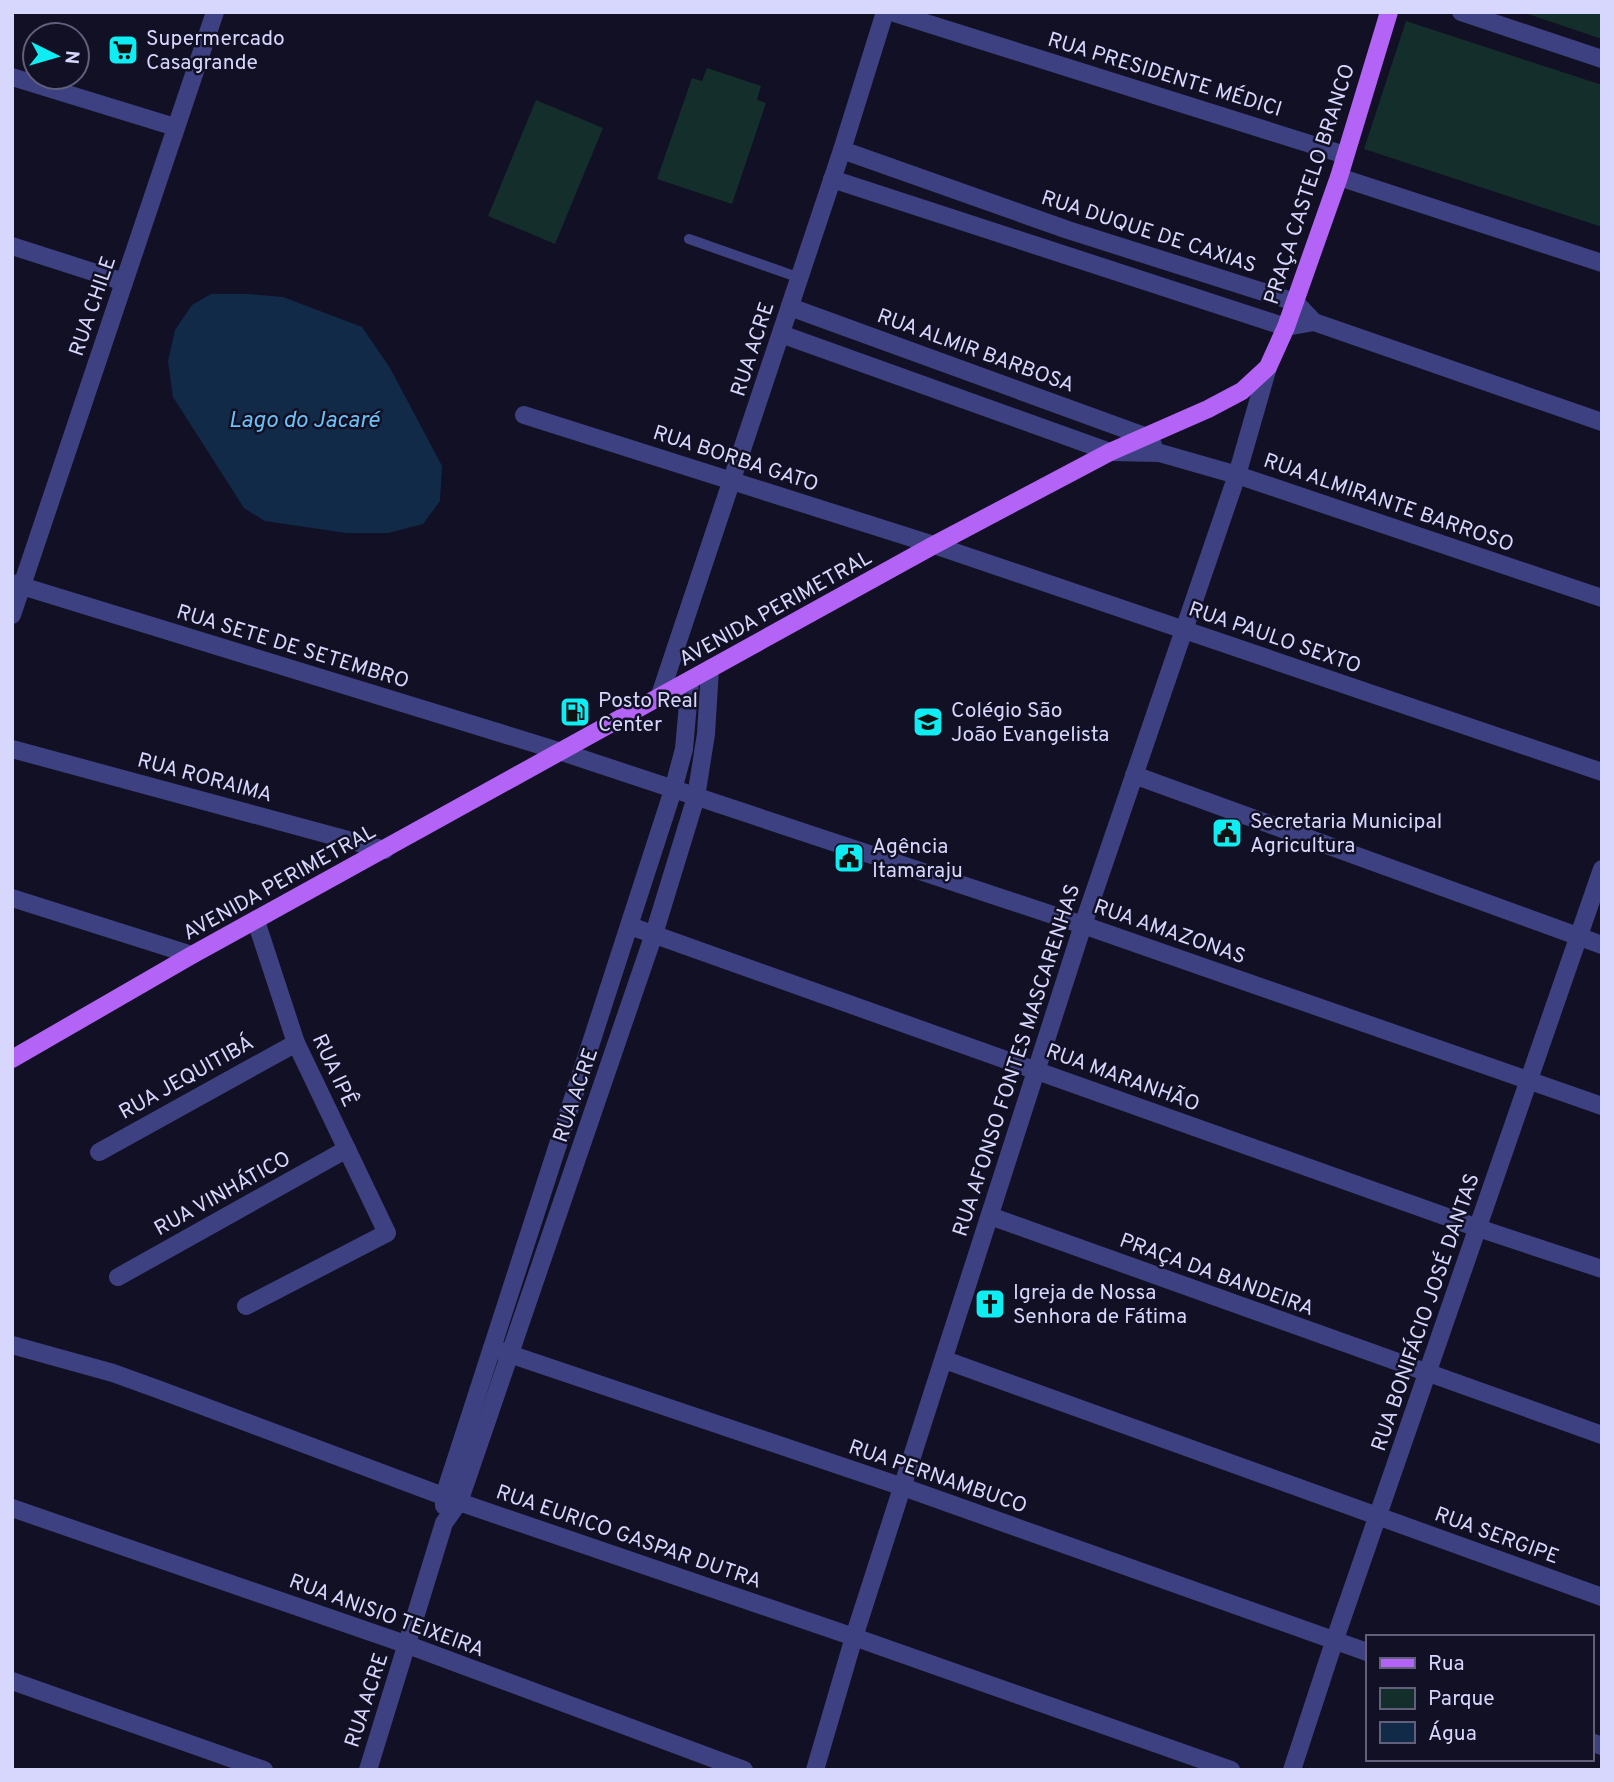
<svg xmlns="http://www.w3.org/2000/svg" width="1614" height="1782" font-family="Overpass,sans-serif">
  <style>
    .green { fill: #132e2b }
    .water { fill: #112a48 }
    .lines { fill: none; stroke-linecap: round; stroke-linejoin: round }
    .service { stroke: #3e4181; stroke-width: 10 }
    .minor { stroke: #3e4181; stroke-width: 18 }
    .primary { stroke: #b363f6; stroke-width: 18 }
    .labels { text-anchor: middle; stroke-width: 5; stroke-linejoin: round; paint-order: stroke }
    .poi-label { font-size: 21px; fill: #d7d6fd; stroke: #121024; text-anchor: start }
    .street-label { font-size: 21px; fill: #d7d6fd; stroke: #121024 }
    .water-label { font-size: 23px; font-style: italic; fill: #6ac1f7; stroke: #121024 }
  </style>
  <rect width="100%" height="100%" fill="#121024"/>
  <g class="green">
    <path d="M 1522,12 L 1602,12 L 1602,39 Z"/>
    <path d="M 1406,21 L 1602,85 L 1602,227 L 1364,149 Z"/>
    <path d="M 707,68 L 761,86 L 757,100 L 766,103 L 732,204 L 657,179 L 692,78 L 702,81 Z"/>
    <path d="M 536,100 L 603,128 L 555,244 L 488,216 Z"/>
  </g>
  <path class="water" d="M 211,294 L 248,294 L 283,297 L 362,327 L 390,368 L 442,466 L 440,501 L 423,524 L 388,533 L 346,533 L 265,521 L 244,508 L 173,397 L 168,361 L 175,330 L 192,305 Z"/>
  <g class="lines">
    <path class="service" d="M 689,239 L 800,278"/>
    <g class="minor">
      <path d="M 891,12 L 1345,155"/>
      <path d="M 1461,12 L 1602,59"/>
      <path d="M 12,77 L 175,127"/>
      <path d="M 842,150 L 1068,230 L 1295,302 L 1314,322 L 1602,422"/>
      <path d="M 1339,177 L 1602,263"/>
      <path d="M 832,179 L 1286,327 L 1314,322"/>
      <path d="M 12,246 L 124,282"/>
      <path d="M 790,307 L 1147,437 L 1153,445"/>
      <path d="M 781,334 L 1110,452 L 1160,453 L 1237,475 L 1602,598"/>
      <path d="M 524,415 L 934,545 L 1602,772"/>
      <path d="M 12,583 L 562,752 L 1083,925 L 1602,1106"/>
      <path d="M 12,615 L 215,12"/>
      <path d="M 659,698 L 842,150 L 885,12"/>
      <path d="M 12,749 L 385,850"/>
      <path d="M 1134,775 L 1602,945"/>
      <path d="M 12,898 L 192,955"/>
      <path d="M 630,926 L 1478,1228 L 1602,1269"/>
      <path d="M 99,1152 L 296,1043"/>
      <path d="M 990,1216 L 1602,1435"/>
      <path d="M 118,1277 L 347,1149"/>
      <path d="M 246,1306 L 387,1233 L 296,1043 L 256,921"/>
      <path d="M 12,1345 L 113,1373 L 160,1390 L 459,1502 L 854,1637 L 1231,1770"/>
      <path d="M 492,1348 L 903,1487 L 1367,1652"/>
      <path d="M 945,1360 L 1602,1597"/>
      <path d="M 444,1506 L 444,1496 L 673,790 L 684,749 L 690,681"/>
      <path d="M 12,1508 L 408,1645 L 744,1770"/>
      <path d="M 12,1681 L 264,1770"/>
      <path d="M 1591,1742 L 1602,1746"/>
      <path d="M 368,1770 L 444,1523 L 459,1502 L 654,934 L 696,797 L 706,734 L 710,669"/>
      <path d="M 815,1770 L 854,1637 L 1083,925 L 1237,475 L 1268,367"/>
      <path d="M 1292,1770 L 1335,1639 L 1602,869"/>
    </g>
    <path class="primary" d="M 12,1059 L 192,955 L 934,545 L 1110,452 L 1208,409 L 1242,391 L 1268,367 L 1286,327 L 1339,177 L 1389,12"/>
  </g>
  <defs>
    <g id="supermarket-square" transform="scale(1.575)"><rect x="-9" y="-9" width="18" height="18" rx="4" fill="#0eedf1" stroke="#121024"/><path d="M-6-5.5h2.5l.6 2H6L4.5 2H-2.5L-4.4-4H-6ZM-1.5 3.2a1.3 1.3 0 1 0 .1 0ZM3 3.2a1.3 1.3 0 1 0 .1 0Z" fill="#111"/></g>
    <g id="fuel-square" transform="scale(1.575)"><rect x="-9" y="-9" width="18" height="18" rx="4" fill="#0eedf1" stroke="#121024"/><path d="M-5.5-6h7V0h2V4h1.3V-2.5L3-4.5l.8-.8L6-3V5H2.5V1h-1V6h-7ZM-4.2-4.7v3.2H.2V-4.7Z" fill="#111"/></g>
    <g id="school-square" transform="scale(1.575)"><rect x="-9" y="-9" width="18" height="18" rx="4" fill="#0eedf1" stroke="#121024"/><path d="M0-5L7-2L0 1L-7-2ZM-4 1L0 2.5L4 1V4Q0 6-4 4Z" fill="#111"/></g>
    <g id="civic-square" transform="scale(1.575)"><rect x="-9" y="-9" width="18" height="18" rx="4" fill="#0eedf1" stroke="#121024"/><path d="M-.6-6.5H3V-4.5H.6V-3L4-1V1h2V6H-6V1h2V-1L-.6-3ZM-1.2 2.5V6h2.4V2.5Z" fill="#111"/></g>
    <g id="church-square" transform="scale(1.575)"><rect x="-9" y="-9" width="18" height="18" rx="4" fill="#0eedf1" stroke="#121024"/><path d="M-1.2-6h2.4v3.5h3.3v2.4h-3.3V6h-2.4V-.1h-3.3v-2.4h3.3Z" fill="#111"/></g>
  </defs>
  <g fill-rule="evenodd">
    <use href="#supermarket-square" x="123" y="50"/>
    <use href="#fuel-square" x="575" y="712"/>
    <use href="#school-square" x="928" y="722"/>
    <use href="#civic-square" x="1227" y="833"/>
    <use href="#civic-square" x="849" y="858"/>
    <use href="#church-square" x="990" y="1304"/>
  </g>
  <g class="labels">
    <g class="poi-label">
      <text x="146" y="45">Supermercado<tspan x="146" dy="24">Casagrande</tspan></text>
      <text x="598" y="707">Posto Real<tspan x="598" dy="24">Center</tspan></text>
      <text x="951" y="717">Colégio São<tspan x="951" dy="24">João Evangelista</tspan></text>
      <text x="1250" y="828">Secretaria Municipal<tspan x="1250" dy="24">Agricultura</tspan></text>
      <text x="872" y="853">Agência<tspan x="872" dy="24">Itamaraju</tspan></text>
      <text x="1013" y="1299">Igreja de Nossa<tspan x="1013" dy="24">Senhora de Fátima</tspan></text>
    </g>
    <g class="street-label">
      <text transform="translate(1165 74) rotate(17)" y="7">RUA PRESIDENTE MÉDICI</text>
      <text transform="translate(1309 184) rotate(-72)" y="7">PRAÇA CASTELO BRANCO</text>
      <text transform="translate(1149 231) rotate(18)" y="7">RUA DUQUE DE CAXIAS</text>
      <text transform="translate(92 306) rotate(-71)" y="7">RUA CHILE</text>
      <text transform="translate(752 349) rotate(-72)" y="7">RUA ACRE</text>
      <text transform="translate(976 350) rotate(20)" y="7">RUA ALMIR BARBOSA</text>
      <text transform="translate(736 458) rotate(18)" y="7">RUA BORBA GATO</text>
      <text transform="translate(1389 502) rotate(19)" y="7">RUA ALMIRANTE BARROSO</text>
      <text transform="translate(775 608) rotate(-29)" y="7">AVENIDA PERIMETRAL</text>
      <text transform="translate(1275 637) rotate(19)" y="7">RUA PAULO SEXTO</text>
      <text transform="translate(293 646) rotate(17)" y="7">RUA SETE DE SETEMBRO</text>
      <text transform="translate(205 777) rotate(15)" y="7">RUA RORAIMA</text>
      <text transform="translate(279 882) rotate(-29)" y="7">AVENIDA PERIMETRAL</text>
      <text transform="translate(1170 931) rotate(19)" y="7">RUA AMAZONAS</text>
      <text transform="translate(1016 1060) rotate(-72)" y="7">RUA AFONSO FONTES MASCARENHAS</text>
      <text transform="translate(335 1070) rotate(65)" y="7">RUA IPÊ</text>
      <text transform="translate(186 1077) rotate(-29)" y="7">RUA JEQUITIBÁ</text>
      <text transform="translate(1123 1077) rotate(20)" y="7">RUA MARANHÃO</text>
      <text transform="translate(575 1095) rotate(-71)" y="7">RUA ACRE</text>
      <text transform="translate(222 1193) rotate(-29)" y="7">RUA VINHÁTICO</text>
      <text transform="translate(1217 1274) rotate(20)" y="7">PRAÇA DA BANDEIRA</text>
      <text transform="translate(1425 1312) rotate(-71)" y="7">RUA BONIFÁCIO JOSÉ DANTAS</text>
      <text transform="translate(938 1476) rotate(19)" y="7">RUA PERNAMBUCO</text>
      <text transform="translate(1497 1535) rotate(20)" y="7">RUA SERGIPE</text>
      <text transform="translate(629 1536) rotate(19)" y="7">RUA EURICO GASPAR DUTRA</text>
      <text transform="translate(387 1615) rotate(20)" y="7">RUA ANISIO TEIXEIRA</text>
      <text transform="translate(366 1700) rotate(-72)" y="7">RUA ACRE</text>
    </g>
    <g class="water-label">
      <text x="304" y="427">Lago do Jacaré</text>
    </g>
  </g>
  <rect width="1614" height="1782" fill="none" stroke="#d7d6fd" stroke-width="28"/>
  <rect x="1366" y="1635" width="228" height="126" fill="#121024" stroke="#615f7b" stroke-width="2"/>
  <rect x="1380" y="1658" width="35" height="10" fill="#b363f6" stroke="#615f7b" stroke-width="2"/>
  <text x="1428" y="1670" font-size="21" fill="#d7d6fd">Rua</text>
  <rect x="1380" y="1688" width="35" height="21" fill="#132e2b" stroke="#615f7b" stroke-width="2"/>
  <text x="1428" y="1705" font-size="21" fill="#d7d6fd">Parque</text>
  <rect x="1380" y="1722" width="35" height="21" fill="#112a48" stroke="#615f7b" stroke-width="2"/>
  <text x="1428" y="1740" font-size="21" fill="#d7d6fd">Água</text>
  <g transform="translate(56 56) rotate(95)"><circle r="33" fill="#121024" stroke="#615f7b" stroke-width="2"/>
  <path d="M0-5L12 26L0 18L-12 26Z" fill="#0eedf1"/>
  <text y="-10" font-size="19" font-weight="bold" text-anchor="middle" fill="#d7d6fd">N</text>
  </g>
</svg>
